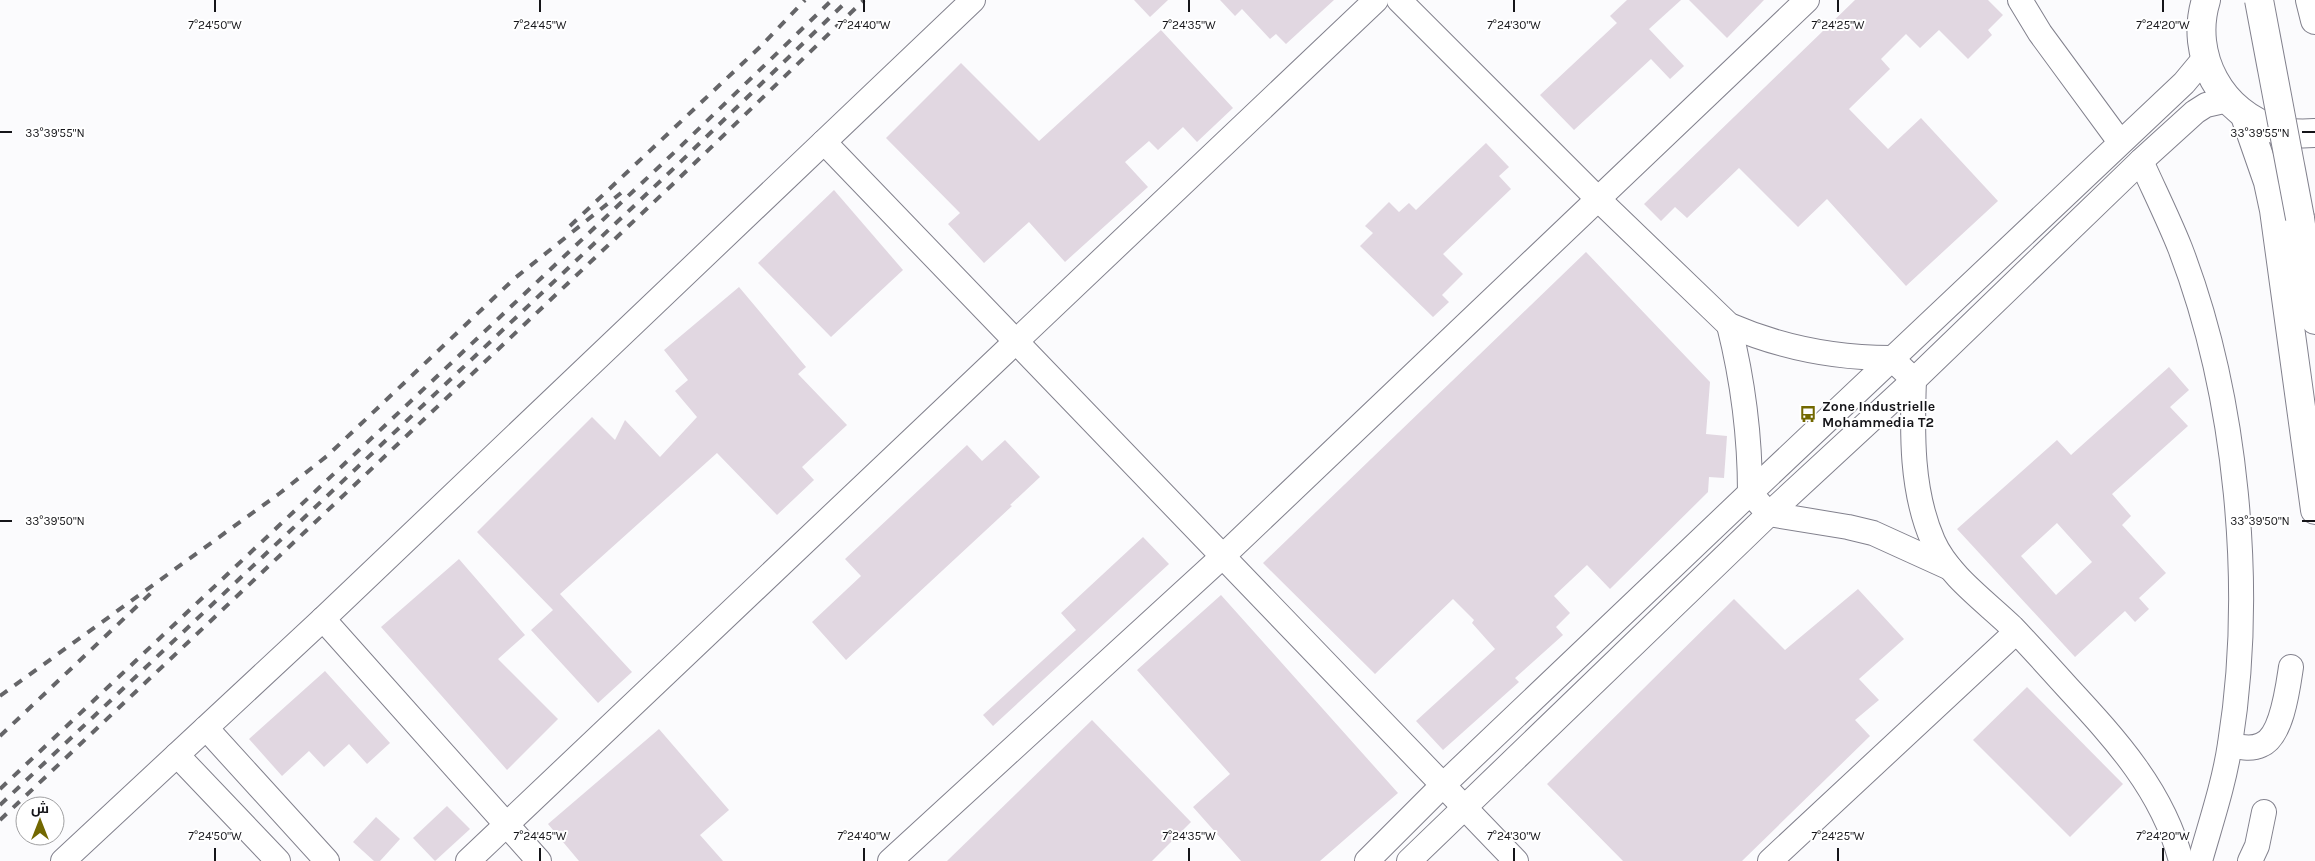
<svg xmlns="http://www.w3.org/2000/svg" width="2315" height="861" font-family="Karla,Cairo,sans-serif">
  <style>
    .building { fill: #e1d7e1; fill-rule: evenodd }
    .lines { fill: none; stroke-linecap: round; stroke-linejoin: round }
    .minor-casing { stroke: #82818d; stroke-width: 26 }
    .highway-casing { stroke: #82818d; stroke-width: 30 }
    .minor { stroke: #fff; stroke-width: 24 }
    .highway { stroke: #fff; stroke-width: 28 }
    .rail { stroke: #656568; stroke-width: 4; stroke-dasharray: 9 9; stroke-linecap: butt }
    .highway-bridge-casing { stroke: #82818d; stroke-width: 30; stroke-linecap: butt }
    .highway-bridge { stroke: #fff; stroke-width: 28 }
    .ticks { fill: none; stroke: #151519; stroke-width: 2 }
    .labels { text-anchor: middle; stroke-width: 4; stroke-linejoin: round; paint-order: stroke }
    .poi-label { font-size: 14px; font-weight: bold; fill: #151519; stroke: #fff; text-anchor: start }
    .ticks-label { font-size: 12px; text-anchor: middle; fill: #151519; stroke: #fff; stroke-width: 4; stroke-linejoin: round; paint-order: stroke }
  </style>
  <rect width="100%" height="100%" fill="#fbfbfd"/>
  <g class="building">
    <path d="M 1134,0 L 1168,0 L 1150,17 Z"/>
    <path d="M 1220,0 L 1334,0 L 1286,44 L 1276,34 L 1270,39 L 1242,9 L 1235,16 Z"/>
    <path d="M 1627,0 L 1681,0 L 1649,29 L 1684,66 L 1670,79 L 1651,59 L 1574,130 L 1540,95 L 1617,23 L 1610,16 Z"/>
    <path d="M 1689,0 L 1764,0 L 1727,38 Z"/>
    <path d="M 1855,0 L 1988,0 L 2003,15 L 1988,30 L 1992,35 L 1968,59 L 1939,30 L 1920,48 L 1906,34 L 1881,59 L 1890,69 L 1849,109 L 1888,149 L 1921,118 L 1998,201 L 1906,286 L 1827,199 L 1798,227 L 1739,168 L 1687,218 L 1675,207 L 1661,221 L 1644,204 Z"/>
    <path d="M 1161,30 L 1233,108 L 1197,142 L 1183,127 L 1158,150 L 1149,141 L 1125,162 L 1148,187 L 1065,262 L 1029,222 L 984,263 L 948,224 L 960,213 L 886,138 L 961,63 L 1039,141 Z"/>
    <path d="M 1486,143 L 1509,167 L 1499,176 L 1511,189 L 1443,254 L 1463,274 L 1442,295 L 1449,302 L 1433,317 L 1360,246 L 1373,233 L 1365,226 L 1389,202 L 1399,212 L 1409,203 L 1416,210 Z"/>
    <path d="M 834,190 L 903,270 L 831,337 L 758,263 Z"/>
    <path d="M 1586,252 L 1710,382 L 1706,434 L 1727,436 L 1724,478 L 1709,477 L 1708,492 L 1610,589 L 1587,565 L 1554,596 L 1570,613 L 1556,627 L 1563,635 L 1515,678 L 1519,682 L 1443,750 L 1416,721 L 1495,649 L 1472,623 L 1474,620 L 1453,599 L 1375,674 L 1263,563 Z"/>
    <path d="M 739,287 L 806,367 L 798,374 L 847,425 L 802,467 L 814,480 L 777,515 L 717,453 L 560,594 L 632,672 L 598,703 L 531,630 L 553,610 L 477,532 L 592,417 L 615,440 L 625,420 L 660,457 L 697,417 L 675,391 L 688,380 L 664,350 Z"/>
    <path d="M 2169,367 L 2189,390 L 2170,407 L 2188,426 L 2112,494 L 2131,516 L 2122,525 L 2166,573 L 2139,598 L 2149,609 L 2135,622 L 2125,611 L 2075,657 L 1957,529 L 2057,440 L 2071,455 ZM 2057,523 L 2092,562 L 2056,595 L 2021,556 Z"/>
    <path d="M 1005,440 L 1040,477 L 1010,505 L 1012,506 L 846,660 L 812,622 L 861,576 L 845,559 L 967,445 L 982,461 Z"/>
    <path d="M 1143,537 L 1169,564 L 993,726 L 983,715 L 1076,630 L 1061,613 Z"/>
    <path d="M 459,559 L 525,635 L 498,659 L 558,719 L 507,770 L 381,627 Z"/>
    <path d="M 1858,589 L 1904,639 L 1859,679 L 1879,700 L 1855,720 L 1870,736 L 1742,861 L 1623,861 L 1547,784 L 1734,599 L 1785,650 Z"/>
    <path d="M 1221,595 L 1398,793 L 1320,861 L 1241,861 L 1193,807 L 1230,774 L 1137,670 Z"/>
    <path d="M 325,671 L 390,743 L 367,764 L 349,744 L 324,767 L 309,751 L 282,776 L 249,739 Z"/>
    <path d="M 2027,687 L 2123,784 L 2070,837 L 1973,740 Z"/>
    <path d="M 1092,720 L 1191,822 L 1152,861 L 947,861 Z"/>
    <path d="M 659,729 L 729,810 L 700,835 L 723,861 L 579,861 L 548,824 Z"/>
    <path d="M 447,806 L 470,829 L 435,861 L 413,838 Z"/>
    <path d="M 376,817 L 400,839 L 380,861 L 374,861 L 353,842 Z"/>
  </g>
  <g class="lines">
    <g class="minor-casing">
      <g id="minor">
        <path d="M 1399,0 L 1598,199 L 1729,325 C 1782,348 1834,358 1891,358 L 1914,380 C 1912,433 1911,491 1933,541 C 1948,575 1985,601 2012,627 C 2031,647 2050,668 2068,688 C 2116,740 2163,791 2181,861"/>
        <path d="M 2020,0 L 2040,33 L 2120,142"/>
        <path d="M 824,142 L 1516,861"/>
        <path d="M 2141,161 C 2154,190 2168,218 2180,248 C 2237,396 2255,587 2230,744 C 2224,784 2211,822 2200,861"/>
        <path d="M 1729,325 C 1743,381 1750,435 1750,493 L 1769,514 L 1848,527 L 1873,533 L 1950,568"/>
        <path d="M 323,619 L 539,861"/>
        <path d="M 206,728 L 327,861"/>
        <path d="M 2230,745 C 2240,747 2251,750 2261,745 C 2282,737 2288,687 2291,667"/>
        <path d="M 177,755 L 278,861"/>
        <path d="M 63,861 L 323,619 L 973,0"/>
        <path d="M 468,861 L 1376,0"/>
        <path d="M 890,861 L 1222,557 L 1807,0"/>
        <path d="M 1367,861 L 1442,786 L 1750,493 L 2184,83 L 2204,59"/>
        <path d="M 1409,861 L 1769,514 L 1914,380 L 2141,161 L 2195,112 L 2206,105 L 2228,100"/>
        <path d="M 1770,861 L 2016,632"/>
        <path d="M 2250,861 L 2257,846 L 2264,812"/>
      </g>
    </g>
    <g class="highway-casing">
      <g id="highway">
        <path d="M 2206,0 C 2189,55 2221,114 2277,130 C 2289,134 2302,134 2315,133"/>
        <path d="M 2310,0 L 2315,20"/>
        <path d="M 2245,116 L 2268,182 L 2274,210 L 2315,510"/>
        <path d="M 2300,218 L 2315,320"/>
      </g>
    </g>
    <use href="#minor" class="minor"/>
    <use href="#highway" class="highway"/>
    <g class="rail">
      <path d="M 570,226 L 760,47 L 805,0"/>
      <path d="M 0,696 L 280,493 L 327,456 L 515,278 L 621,193"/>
      <path d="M 0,736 L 151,593"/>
      <path d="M 0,789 L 680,147 L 832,0"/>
      <path d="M 0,805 L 671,171 L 848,0"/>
      <path d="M 0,820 L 673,184 L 864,0"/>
    </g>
    <g class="highway-bridge-casing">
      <path id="highway-bridge" d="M 2259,0 L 2300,218"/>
    </g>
    <use href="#highway-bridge" class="highway-bridge"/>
  </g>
  <path class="ticks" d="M 215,0 L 215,12M 540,0 L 540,12M 864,0 L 864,12M 1189,0 L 1189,12M 1514,0 L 1514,12M 1838,0 L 1838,12M 2163,0 L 2163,12M 0,132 L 12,132M 2302,132 L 2315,132M 0,521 L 12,521M 2302,521 L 2315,521M 215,848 L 215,861M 540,848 L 540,861M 864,848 L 864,861M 1189,848 L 1189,861M 1514,848 L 1514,861M 1838,848 L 1838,861M 2163,848 L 2163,861"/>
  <defs>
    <g id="bus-bare" transform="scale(1.35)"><path d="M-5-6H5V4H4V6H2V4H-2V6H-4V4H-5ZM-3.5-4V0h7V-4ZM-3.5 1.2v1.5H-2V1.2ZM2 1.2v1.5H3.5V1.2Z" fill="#726800" stroke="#fff" stroke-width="2.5" paint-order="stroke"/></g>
  </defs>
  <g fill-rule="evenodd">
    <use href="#bus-bare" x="1808" y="414"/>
  </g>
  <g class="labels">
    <g class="poi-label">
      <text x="1822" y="411">Zone Industrielle<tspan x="1822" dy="16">Mohammedia T2</tspan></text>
    </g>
  </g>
  <g class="ticks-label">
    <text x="215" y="29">7°24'50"W</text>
    <text x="540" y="29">7°24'45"W</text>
    <text x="864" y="29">7°24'40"W</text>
    <text x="1189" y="29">7°24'35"W</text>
    <text x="1514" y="29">7°24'30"W</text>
    <text x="1838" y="29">7°24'25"W</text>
    <text x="2163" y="29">7°24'20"W</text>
    <text x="55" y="137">33°39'55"N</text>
    <text x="2260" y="137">33°39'55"N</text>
    <text x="55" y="525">33°39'50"N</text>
    <text x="2260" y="525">33°39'50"N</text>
    <text x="215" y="840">7°24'50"W</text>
    <text x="540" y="840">7°24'45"W</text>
    <text x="864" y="840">7°24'40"W</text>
    <text x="1189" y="840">7°24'35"W</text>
    <text x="1514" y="840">7°24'30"W</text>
    <text x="1838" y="840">7°24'25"W</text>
    <text x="2163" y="840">7°24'20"W</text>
  </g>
  <g transform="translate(40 821)"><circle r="24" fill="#ffffff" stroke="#a1a1a3"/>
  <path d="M0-4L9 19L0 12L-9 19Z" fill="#726800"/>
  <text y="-8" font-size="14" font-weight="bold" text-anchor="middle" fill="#151519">ش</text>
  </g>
</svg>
